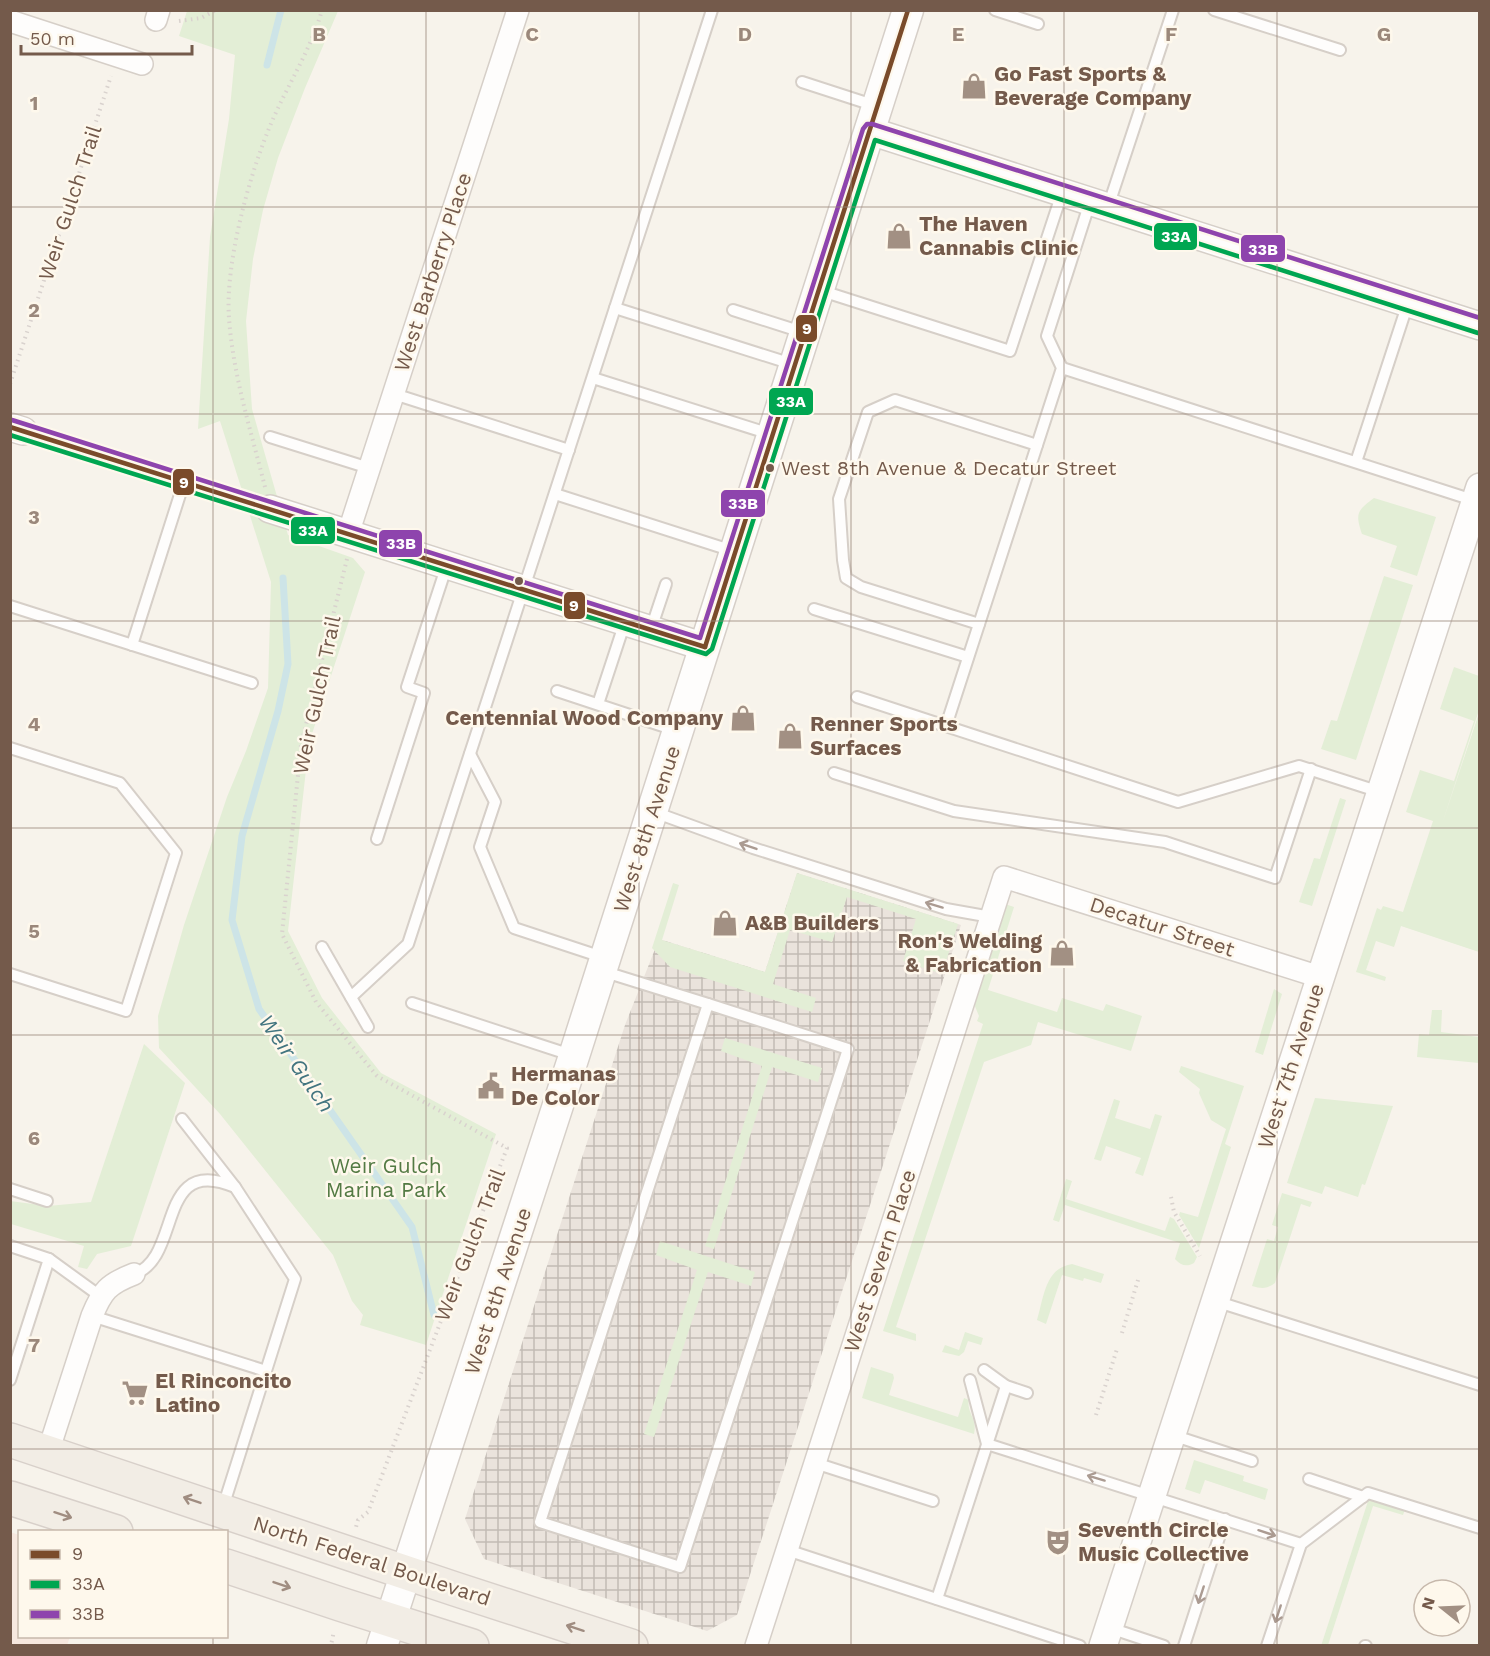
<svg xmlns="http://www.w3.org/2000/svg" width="1490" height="1656" font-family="'Work Sans',sans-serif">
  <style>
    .commercial { fill: #f7e8df }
    .industrial { fill: url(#industrial-grid) }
    .green { fill: #e3eed6 }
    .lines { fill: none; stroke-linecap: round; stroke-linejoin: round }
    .stream { stroke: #cde4e7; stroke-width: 7 }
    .service-casing { stroke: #d6cfc8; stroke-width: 14 }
    .minor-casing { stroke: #d6cfc8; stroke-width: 24 }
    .tertiary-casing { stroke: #d6cfc8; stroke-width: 30 }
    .secondary-casing { stroke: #d6cfc8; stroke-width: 33 }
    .primary-casing { stroke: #d8d0ca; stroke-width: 36 }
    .path { stroke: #d9d2ce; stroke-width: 4; stroke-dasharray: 1.5 4.5; stroke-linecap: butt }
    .service { stroke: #fefdfc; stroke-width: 10 }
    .minor { stroke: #fefdfc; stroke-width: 21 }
    .tertiary { stroke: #fefdfc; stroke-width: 27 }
    .secondary { stroke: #fefdfc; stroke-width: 30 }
    .primary { stroke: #f2ede5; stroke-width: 33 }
    .bus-1-casing { stroke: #fef8ec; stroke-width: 9 }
    .bus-2-casing { stroke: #fef8ec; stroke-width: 9 }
    .bus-3-casing { stroke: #fef8ec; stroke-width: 9 }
    .bus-1 { stroke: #7a4b2a; stroke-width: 4.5 }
    .bus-2 { stroke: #00a651; stroke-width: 4.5 }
    .bus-3 { stroke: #8e44ad; stroke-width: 4.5 }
    .oneway { stroke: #ab9b92 }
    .oneway2 { stroke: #a08d81 }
    .grid { fill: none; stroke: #9b887b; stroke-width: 1.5; stroke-opacity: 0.55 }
    .bus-dot { fill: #745a4b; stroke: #fef8ec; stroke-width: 2 }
    .labels { text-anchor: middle; stroke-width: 5; stroke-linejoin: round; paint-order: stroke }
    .bus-label { font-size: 20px; fill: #745a4b; stroke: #fef8ec; text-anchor: start }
    .poi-label { font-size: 21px; font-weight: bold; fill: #745a4b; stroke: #fef8ec; text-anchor: start }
    .street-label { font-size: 21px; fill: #745a4b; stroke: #fef8ec }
    .park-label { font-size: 21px; fill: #537a43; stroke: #fef8ec }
    .water-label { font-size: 22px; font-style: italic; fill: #437580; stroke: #fef8ec }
    .grid-label { font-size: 20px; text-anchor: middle; font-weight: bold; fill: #9b887b; stroke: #fef8ec; stroke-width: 5; stroke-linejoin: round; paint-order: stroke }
    .line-badge { stroke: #fef8ec; stroke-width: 2 }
    .badge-label { font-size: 16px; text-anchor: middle; font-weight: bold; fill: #fff }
  </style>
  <defs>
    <pattern id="industrial-grid" width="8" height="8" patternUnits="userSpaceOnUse" patternTransform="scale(1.5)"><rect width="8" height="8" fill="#eae3dc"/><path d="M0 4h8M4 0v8" fill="none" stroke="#c2bbb4"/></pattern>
  </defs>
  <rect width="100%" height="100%" fill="#f7f3eb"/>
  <path class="commercial" d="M 10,1532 L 19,1535 L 20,1636 L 70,1637 L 67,1645 L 11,1645 Z"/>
  <path class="industrial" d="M 797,873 L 961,925 L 737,1615 L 707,1631 L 484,1559 L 465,1519 L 625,1025 L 659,939 L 765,972 Z"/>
  <g class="green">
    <path d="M 187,11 L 338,11 L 305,88 L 278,158 L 263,210 L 253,259 L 246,321 L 252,409 L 288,535 L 353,558 L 365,572 L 309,743 L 288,931 L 322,998 L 381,1073 L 496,1134 L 426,1345 L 360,1325 L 363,1315 L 352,1301 L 333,1255 L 220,1114 L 159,1048 L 158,1016 L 184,925 L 227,797 L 246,751 L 268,688 L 271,582 L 220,421 L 198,429 L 210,237 L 229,119 L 235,55 L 179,36 Z"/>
    <path d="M 1374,498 L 1436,517 L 1417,576 L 1390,567 L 1397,546 L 1362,534 C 1355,513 1357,511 1374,498 Z"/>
    <path d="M 1384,576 L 1413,585 L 1356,760 L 1321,749 L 1331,720 L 1337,721 Z"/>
    <path d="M 1454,667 L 1479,676 L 1479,710 L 1442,824 L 1479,713 L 1479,952 L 1401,926 L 1394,947 L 1376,941 L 1366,970 L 1386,977 L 1385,981 L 1356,972 L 1377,908 L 1381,910 L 1383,906 L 1403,912 L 1433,821 L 1406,812 L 1420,770 L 1454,781 L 1474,721 L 1440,709 Z"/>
    <path d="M 1340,798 L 1346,800 L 1312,906 L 1299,902 L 1314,858 L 1320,859 Z"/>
    <path d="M 797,873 L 958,924 L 942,974 L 903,961 L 916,919 L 847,897 L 832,942 L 790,930 L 773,984 L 816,998 L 812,1012 L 670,967 L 652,948 L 673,883 L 679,885 L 662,940 L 765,972 Z"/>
    <path d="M 1005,904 L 1014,907 L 988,990 L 1057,1012 L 1062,998 L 1103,1011 L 1106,1004 L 1142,1016 L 1131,1051 L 1038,1022 L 1031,1045 L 984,1062 L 896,1327 L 916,1334 L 916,1341 L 883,1331 L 983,1024 L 977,1021 L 979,1016 L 974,1004 Z"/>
    <path d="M 1274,989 L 1282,994 L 1263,1055 L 1255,1052 Z"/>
    <path d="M 1432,1010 L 1442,1010 L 1441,1032 L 1479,1037 L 1479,1063 L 1417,1057 L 1419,1034 L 1429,1035 Z"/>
    <path d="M 725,1038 L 822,1068 L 818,1082 L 772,1067 L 714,1249 L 705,1246 L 762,1066 L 721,1051 Z"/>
    <path d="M 144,1044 L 185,1083 L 131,1246 L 97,1254 L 87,1269 L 78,1267 L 84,1246 L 11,1224 L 10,1201 L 48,1206 L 91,1202 Z"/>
    <path d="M 1181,1066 L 1244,1086 L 1225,1144 L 1231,1147 L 1199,1248 L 1179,1215 L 1180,1212 L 1198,1217 L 1226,1129 L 1211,1120 L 1199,1093 L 1200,1089 L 1179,1072 Z"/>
    <path d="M 1315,1098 L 1393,1106 L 1365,1185 L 1362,1184 L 1358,1197 L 1325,1186 L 1322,1194 L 1287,1183 Z"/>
    <path d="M 1114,1099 L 1120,1101 L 1115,1118 L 1150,1129 L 1155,1114 L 1162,1116 L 1143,1176 L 1135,1173 L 1141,1158 L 1106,1146 L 1101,1161 L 1094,1159 Z"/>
    <path d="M 1066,1179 L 1072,1181 L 1066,1199 L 1165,1231 L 1170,1217 L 1174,1219 L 1197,1257 L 1194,1263 C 1187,1267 1181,1266 1175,1259 L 1180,1243 L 1065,1205 L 1059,1222 L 1053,1220 Z"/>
    <path d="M 1282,1193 L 1312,1202 L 1310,1207 L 1301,1204 L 1275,1283 C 1267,1289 1262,1289 1252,1286 L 1267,1239 L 1274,1241 L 1278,1227 L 1272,1225 Z"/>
    <path d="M 660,1241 L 755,1272 L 751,1286 L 708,1272 L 654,1437 L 644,1434 L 697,1270 L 656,1255 Z"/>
    <path d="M 1072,1264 L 1104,1274 L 1101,1283 L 1084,1278 L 1083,1281 L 1062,1275 L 1046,1324 L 1037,1320 C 1044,1297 1045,1268 1072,1264 Z"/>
    <path d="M 965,1332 L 983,1338 L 981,1345 L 968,1341 L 964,1352 L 959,1356 L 942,1352 L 945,1345 L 959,1350 Z"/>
    <path d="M 871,1367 L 893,1374 L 894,1378 L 889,1395 L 958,1417 L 964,1398 L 969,1400 C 966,1412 978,1419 974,1434 L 862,1398 Z"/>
    <path d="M 1194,1460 L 1244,1476 L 1243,1481 L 1268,1489 L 1265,1500 L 1205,1480 L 1200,1494 L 1185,1489 Z"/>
    <path d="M 1369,1498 L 1405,1509 L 1403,1515 L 1373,1506 L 1328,1645 L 1321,1646 Z"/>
  </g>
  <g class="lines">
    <g class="stream">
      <path d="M 267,65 L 281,10"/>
      <path d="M 283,578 L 288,664 L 278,711 L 242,836 L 232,920 L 259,1009 L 412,1227 L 434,1315"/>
    </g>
    <g class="service-casing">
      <g id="service">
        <path d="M 995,10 L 1038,24"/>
        <path d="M 1214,10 L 1340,50"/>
        <path d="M 802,82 L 876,106"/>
        <path d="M 1108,207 L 1173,10"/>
        <path d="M 819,290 L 1010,351 L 1062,193"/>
        <path d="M 615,308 L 792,364"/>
        <path d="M 733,310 L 802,332"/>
        <path d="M 1062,368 L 1476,501"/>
        <path d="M 593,378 L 770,434"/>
        <path d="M 394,394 L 569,450"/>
        <path d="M 270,437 L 369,468"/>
        <path d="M 1356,462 L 1408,303"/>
        <path d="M 555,494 L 733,551"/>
        <path d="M 10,606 L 252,683"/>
        <path d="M 814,609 L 968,657"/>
        <path d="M 979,624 L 861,587 L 846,578 L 843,560 L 839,499 L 868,412 L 895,400 L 1037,445"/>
        <path d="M 651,629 L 666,584"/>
        <path d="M 132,645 L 184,482"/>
        <path d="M 557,691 L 675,730"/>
        <path d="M 857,697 L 1178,802 L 1299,766 L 1380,792"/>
        <path d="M 598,704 L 625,622"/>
        <path d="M 946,726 L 1062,368 L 1047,336 L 1090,202"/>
        <path d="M 10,748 L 120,783 L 176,853 L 126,1011 L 10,974"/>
        <path d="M 470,754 L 495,802 L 480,847 L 514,928 L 602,957"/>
        <path d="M 834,773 L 954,811 L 1165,842 L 1275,878 L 1311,769"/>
        <path d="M 654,812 L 753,848 L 899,894 L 946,909 L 991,917"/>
        <path d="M 377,839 L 424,693 L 407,687 L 447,565"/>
        <path d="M 322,947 L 368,1027"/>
        <path d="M 602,971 L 708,1004"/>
        <path d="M 351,997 L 408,944 L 712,10"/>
        <path d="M 412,1003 L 571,1055"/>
        <path d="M 708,1004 L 848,1049 L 680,1567 L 540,1522 Z"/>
        <path d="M 182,1119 L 235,1187 L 295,1279 L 223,1507"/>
        <path d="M 10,1189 L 47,1201"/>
        <path d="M 10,1246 L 49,1259 L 10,1380"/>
        <path d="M 49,1259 L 100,1296"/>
        <path d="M 134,1274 C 183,1258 155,1153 235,1187"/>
        <path d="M 1215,1301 L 1480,1385"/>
        <path d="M 92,1316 L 266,1371"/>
        <path d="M 984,1370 L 1006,1386 L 1027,1393"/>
        <path d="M 970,1380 L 987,1444 L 1301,1544"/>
        <path d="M 1172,1435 L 1252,1461"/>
        <path d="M 815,1463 L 933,1501"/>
        <path d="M 1309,1479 L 1363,1497"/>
        <path d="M 787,1550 L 1080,1646"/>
        <path d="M 937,1599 L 1006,1386"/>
        <path d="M 1110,1628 L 1164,1646"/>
        <path d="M 1184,1646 L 1225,1519"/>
        <path d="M 1267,1646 L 1301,1544 L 1368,1493 L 1480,1528"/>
        <path d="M 1365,1646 L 1366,1646"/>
      </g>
    </g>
    <g class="minor-casing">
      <g id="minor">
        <path d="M 156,20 L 159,10"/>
        <path d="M 10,21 L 142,64"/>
        <path d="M 348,534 L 518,10"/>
        <path d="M 48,1452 L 92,1316 C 102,1291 108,1284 134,1274"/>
        <path d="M 756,1646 L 1004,877 L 1320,977"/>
      </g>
    </g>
    <g class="tertiary-casing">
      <g id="tertiary">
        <path d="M 870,131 L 1480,326"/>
        <path d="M 10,427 L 23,431"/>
        <path d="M 270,509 L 705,647"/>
        <path d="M 1103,1646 L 1480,487"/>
      </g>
    </g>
    <g class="secondary-casing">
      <path id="secondary" d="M 382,1646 L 574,1056 L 908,10"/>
    </g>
    <g class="primary-casing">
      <g id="primary">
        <path d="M 10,1440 L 455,1589 L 631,1646"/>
        <path d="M 10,1498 L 116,1532"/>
        <path d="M 226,1566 L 340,1604 L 472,1646"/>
      </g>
    </g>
    <g class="path">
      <path d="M 179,21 L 201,18 L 216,10"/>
      <path d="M 10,384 L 111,76"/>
      <path d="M 265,487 C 251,431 233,375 229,318 C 225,265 248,180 268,131 C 284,90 310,53 322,10"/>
      <path d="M 347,559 L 301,745 L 282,934 L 316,1002 L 377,1076 L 507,1148 L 368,1512 L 358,1520 L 356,1527"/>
      <path d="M 1171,1197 L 1174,1212 L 1200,1256"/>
      <path d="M 1122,1333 L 1138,1280"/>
      <path d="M 1096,1415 L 1117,1349"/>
      <path d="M 334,1646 L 331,1645 L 334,1631"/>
    </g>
    <use href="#service" class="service"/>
    <use href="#minor" class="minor"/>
    <use href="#tertiary" class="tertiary"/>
    <use href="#secondary" class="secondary"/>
    <use href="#primary" class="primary"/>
    <g class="bus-1-casing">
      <g id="bus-1">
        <path d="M 10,427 L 705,647"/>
        <path d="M 705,647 L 908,10"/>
      </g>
    </g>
    <g class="bus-2-casing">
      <path id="bus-2" d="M 10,435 L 706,654 L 712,649 L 875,140 L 1478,333"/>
    </g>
    <g class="bus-3-casing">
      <path id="bus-3" d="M 12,420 L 700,638 L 863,129 L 867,124 L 872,124 L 1480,318"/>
    </g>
    <use href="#bus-1" class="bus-1"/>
    <use href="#bus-2" class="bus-2"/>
    <use href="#bus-3" class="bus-3"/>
  </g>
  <defs><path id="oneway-shaft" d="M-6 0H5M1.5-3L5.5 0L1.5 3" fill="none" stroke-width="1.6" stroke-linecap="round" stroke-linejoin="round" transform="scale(1.5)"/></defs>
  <g class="oneway">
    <use href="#oneway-shaft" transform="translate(748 846) rotate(-161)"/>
    <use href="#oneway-shaft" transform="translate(934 905) rotate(-163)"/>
    <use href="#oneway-shaft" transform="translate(1096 1478) rotate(-163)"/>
    <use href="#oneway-shaft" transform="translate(1267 1533) rotate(18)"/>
    <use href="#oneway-shaft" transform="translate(1201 1595) rotate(108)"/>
    <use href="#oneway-shaft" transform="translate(1278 1614) rotate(108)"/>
  </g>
  <g class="oneway2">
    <use href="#oneway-shaft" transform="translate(192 1500) rotate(-161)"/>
    <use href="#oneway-shaft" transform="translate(63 1515) rotate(18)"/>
    <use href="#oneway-shaft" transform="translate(282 1585) rotate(19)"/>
    <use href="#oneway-shaft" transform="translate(575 1628) rotate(-162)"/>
  </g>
  <path class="grid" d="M 213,10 L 213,1532M 426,10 L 426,1646M 639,10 L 639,1646M 851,10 L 851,1646M 1064,10 L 1064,1646M 1277,10 L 1277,1646M 10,207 L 1480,207M 10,414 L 1480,414M 10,621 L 1480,621M 10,828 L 1480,828M 10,1035 L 1480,1035M 10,1242 L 1480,1242M 10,1449 L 1480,1449M 213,1636 L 213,1646"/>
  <defs>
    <g id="shop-bare" transform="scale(2.07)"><path d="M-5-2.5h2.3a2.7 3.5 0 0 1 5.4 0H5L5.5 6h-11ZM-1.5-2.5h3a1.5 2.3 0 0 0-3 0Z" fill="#a29083" stroke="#fef8ec" stroke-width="2.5" paint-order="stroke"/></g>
    <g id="civic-bare" transform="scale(2.07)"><path d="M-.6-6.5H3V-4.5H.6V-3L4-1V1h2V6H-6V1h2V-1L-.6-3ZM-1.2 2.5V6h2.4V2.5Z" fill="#a29083" stroke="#fef8ec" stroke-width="2.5" paint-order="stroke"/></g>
    <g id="supermarket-bare" transform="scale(2.07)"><path d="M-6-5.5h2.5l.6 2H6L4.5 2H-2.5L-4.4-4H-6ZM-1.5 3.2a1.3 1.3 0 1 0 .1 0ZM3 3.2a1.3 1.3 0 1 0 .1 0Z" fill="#a29083" stroke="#fef8ec" stroke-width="2.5" paint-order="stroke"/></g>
    <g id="theatre-bare" transform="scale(2.07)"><path d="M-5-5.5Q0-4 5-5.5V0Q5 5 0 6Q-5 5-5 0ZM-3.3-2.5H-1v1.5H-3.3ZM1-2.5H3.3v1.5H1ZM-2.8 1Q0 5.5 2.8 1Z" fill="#a29083" stroke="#fef8ec" stroke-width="2.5" paint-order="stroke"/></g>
  </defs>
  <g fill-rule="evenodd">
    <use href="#shop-bare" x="974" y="86"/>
    <use href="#shop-bare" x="899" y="236"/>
    <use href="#shop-bare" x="743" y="718"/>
    <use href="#shop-bare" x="790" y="736"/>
    <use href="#shop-bare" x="725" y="923"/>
    <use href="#shop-bare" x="1062" y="953"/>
    <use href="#civic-bare" x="491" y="1086"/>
    <use href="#supermarket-bare" x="135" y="1393"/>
    <use href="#theatre-bare" x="1058" y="1542"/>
  </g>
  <g class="bus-dot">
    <circle cx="770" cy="468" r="5"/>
    <circle cx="519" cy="581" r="5"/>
  </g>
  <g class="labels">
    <g class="bus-label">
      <text x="781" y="475">West 8th Avenue &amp; Decatur Street</text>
    </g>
    <g class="poi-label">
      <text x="994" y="81">Go Fast Sports &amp;<tspan x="994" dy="24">Beverage Company</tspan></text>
      <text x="919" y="231">The Haven<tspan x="919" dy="24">Cannabis Clinic</tspan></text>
      <text x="723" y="725" text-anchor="end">Centennial Wood Company</text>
      <text x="810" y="731">Renner Sports<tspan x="810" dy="24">Surfaces</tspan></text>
      <text x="745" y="930">A&amp;B Builders</text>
      <text x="1042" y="948" text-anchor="end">Ron's Welding<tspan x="1042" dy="24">&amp; Fabrication</tspan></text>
      <text x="511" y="1081">Hermanas<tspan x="511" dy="24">De Color</tspan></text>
      <text x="155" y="1388">El Rinconcito<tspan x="155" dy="24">Latino</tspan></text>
      <text x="1078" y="1537">Seventh Circle<tspan x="1078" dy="24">Music Collective</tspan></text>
    </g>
    <g class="street-label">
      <text transform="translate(70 203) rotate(-72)" y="7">Weir Gulch Trail</text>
      <text transform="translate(433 272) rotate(-72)" y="7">West Barberry Place</text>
      <text transform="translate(317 695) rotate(-78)" y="7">Weir Gulch Trail</text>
      <text transform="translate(647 829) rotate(-72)" y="7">West 8th Avenue</text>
      <text transform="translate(1162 927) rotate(18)" y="7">Decatur Street</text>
      <text transform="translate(1291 1066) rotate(-72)" y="7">West 7th Avenue</text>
      <text transform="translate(470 1245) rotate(-69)" y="7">Weir Gulch Trail</text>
      <text transform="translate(880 1261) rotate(-72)" y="7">West Severn Place</text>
      <text transform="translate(498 1291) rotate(-72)" y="7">West 8th Avenue</text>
      <text transform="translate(372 1561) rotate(18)" y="7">North Federal Boulevard</text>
    </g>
    <g class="park-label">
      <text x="386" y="1173">Weir Gulch<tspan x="386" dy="24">Marina Park</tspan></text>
    </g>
    <g class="water-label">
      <text transform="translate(297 1063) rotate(55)" y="8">Weir Gulch</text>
    </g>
  </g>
  <g class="grid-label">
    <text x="319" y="41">B</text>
    <text x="532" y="41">C</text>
    <text x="745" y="41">D</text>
    <text x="958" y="41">E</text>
    <text x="1171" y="41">F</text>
    <text x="1384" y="41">G</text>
    <text x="34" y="110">1</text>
    <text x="34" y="317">2</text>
    <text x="34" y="524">3</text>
    <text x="34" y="731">4</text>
    <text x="34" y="938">5</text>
    <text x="34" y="1145">6</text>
    <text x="34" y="1352">7</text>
  </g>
  <g class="line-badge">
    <rect x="1153" y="222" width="45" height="29" rx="6" fill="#00a651"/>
    <rect x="1240" y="234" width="46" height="29" rx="6" fill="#8e44ad"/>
    <rect x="795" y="314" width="23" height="29" rx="6" fill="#7a4b2a"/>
    <rect x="768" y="387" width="46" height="29" rx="6" fill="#00a651"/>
    <rect x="172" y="468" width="23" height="28" rx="6" fill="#7a4b2a"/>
    <rect x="720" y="489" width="46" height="29" rx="6" fill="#8e44ad"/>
    <rect x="290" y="516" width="46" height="29" rx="6" fill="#00a651"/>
    <rect x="378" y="529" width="45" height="29" rx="6" fill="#8e44ad"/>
    <rect x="563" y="591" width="23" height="29" rx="6" fill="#7a4b2a"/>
  </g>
  <g class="badge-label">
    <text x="1176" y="242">33A</text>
    <text x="1263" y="255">33B</text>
    <text x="807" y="334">9</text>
    <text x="791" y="407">33A</text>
    <text x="184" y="488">9</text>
    <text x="743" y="509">33B</text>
    <text x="313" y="536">33A</text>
    <text x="401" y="549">33B</text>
    <text x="574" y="611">9</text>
  </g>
  <rect width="1490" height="1656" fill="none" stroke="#745a4b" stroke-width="24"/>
  <rect x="18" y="1530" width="210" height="108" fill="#fef8ec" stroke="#c7b9ac" stroke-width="1.5"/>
  <rect x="30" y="1550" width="30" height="9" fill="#7a4b2a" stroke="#c7b9ac" stroke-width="1.5"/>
  <text x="72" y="1560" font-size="18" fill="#745a4b">9</text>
  <rect x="30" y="1580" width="30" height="9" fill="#00a651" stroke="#c7b9ac" stroke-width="1.5"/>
  <text x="72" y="1590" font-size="18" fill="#745a4b">33A</text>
  <rect x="30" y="1610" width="30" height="9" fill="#8e44ad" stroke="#c7b9ac" stroke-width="1.5"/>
  <text x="72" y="1620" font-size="18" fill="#745a4b">33B</text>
  <g transform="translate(1442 1608) rotate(288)"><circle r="28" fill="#fef8ec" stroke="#c7b9ac" stroke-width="1.5"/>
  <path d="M0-4.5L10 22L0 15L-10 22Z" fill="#a29083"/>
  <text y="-9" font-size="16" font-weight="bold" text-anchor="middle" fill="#745a4b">N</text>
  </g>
  <path d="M21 45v9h171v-9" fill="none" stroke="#745a4b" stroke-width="3"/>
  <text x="30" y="45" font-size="18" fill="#745a4b" stroke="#fef8ec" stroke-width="4.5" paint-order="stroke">50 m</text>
</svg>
